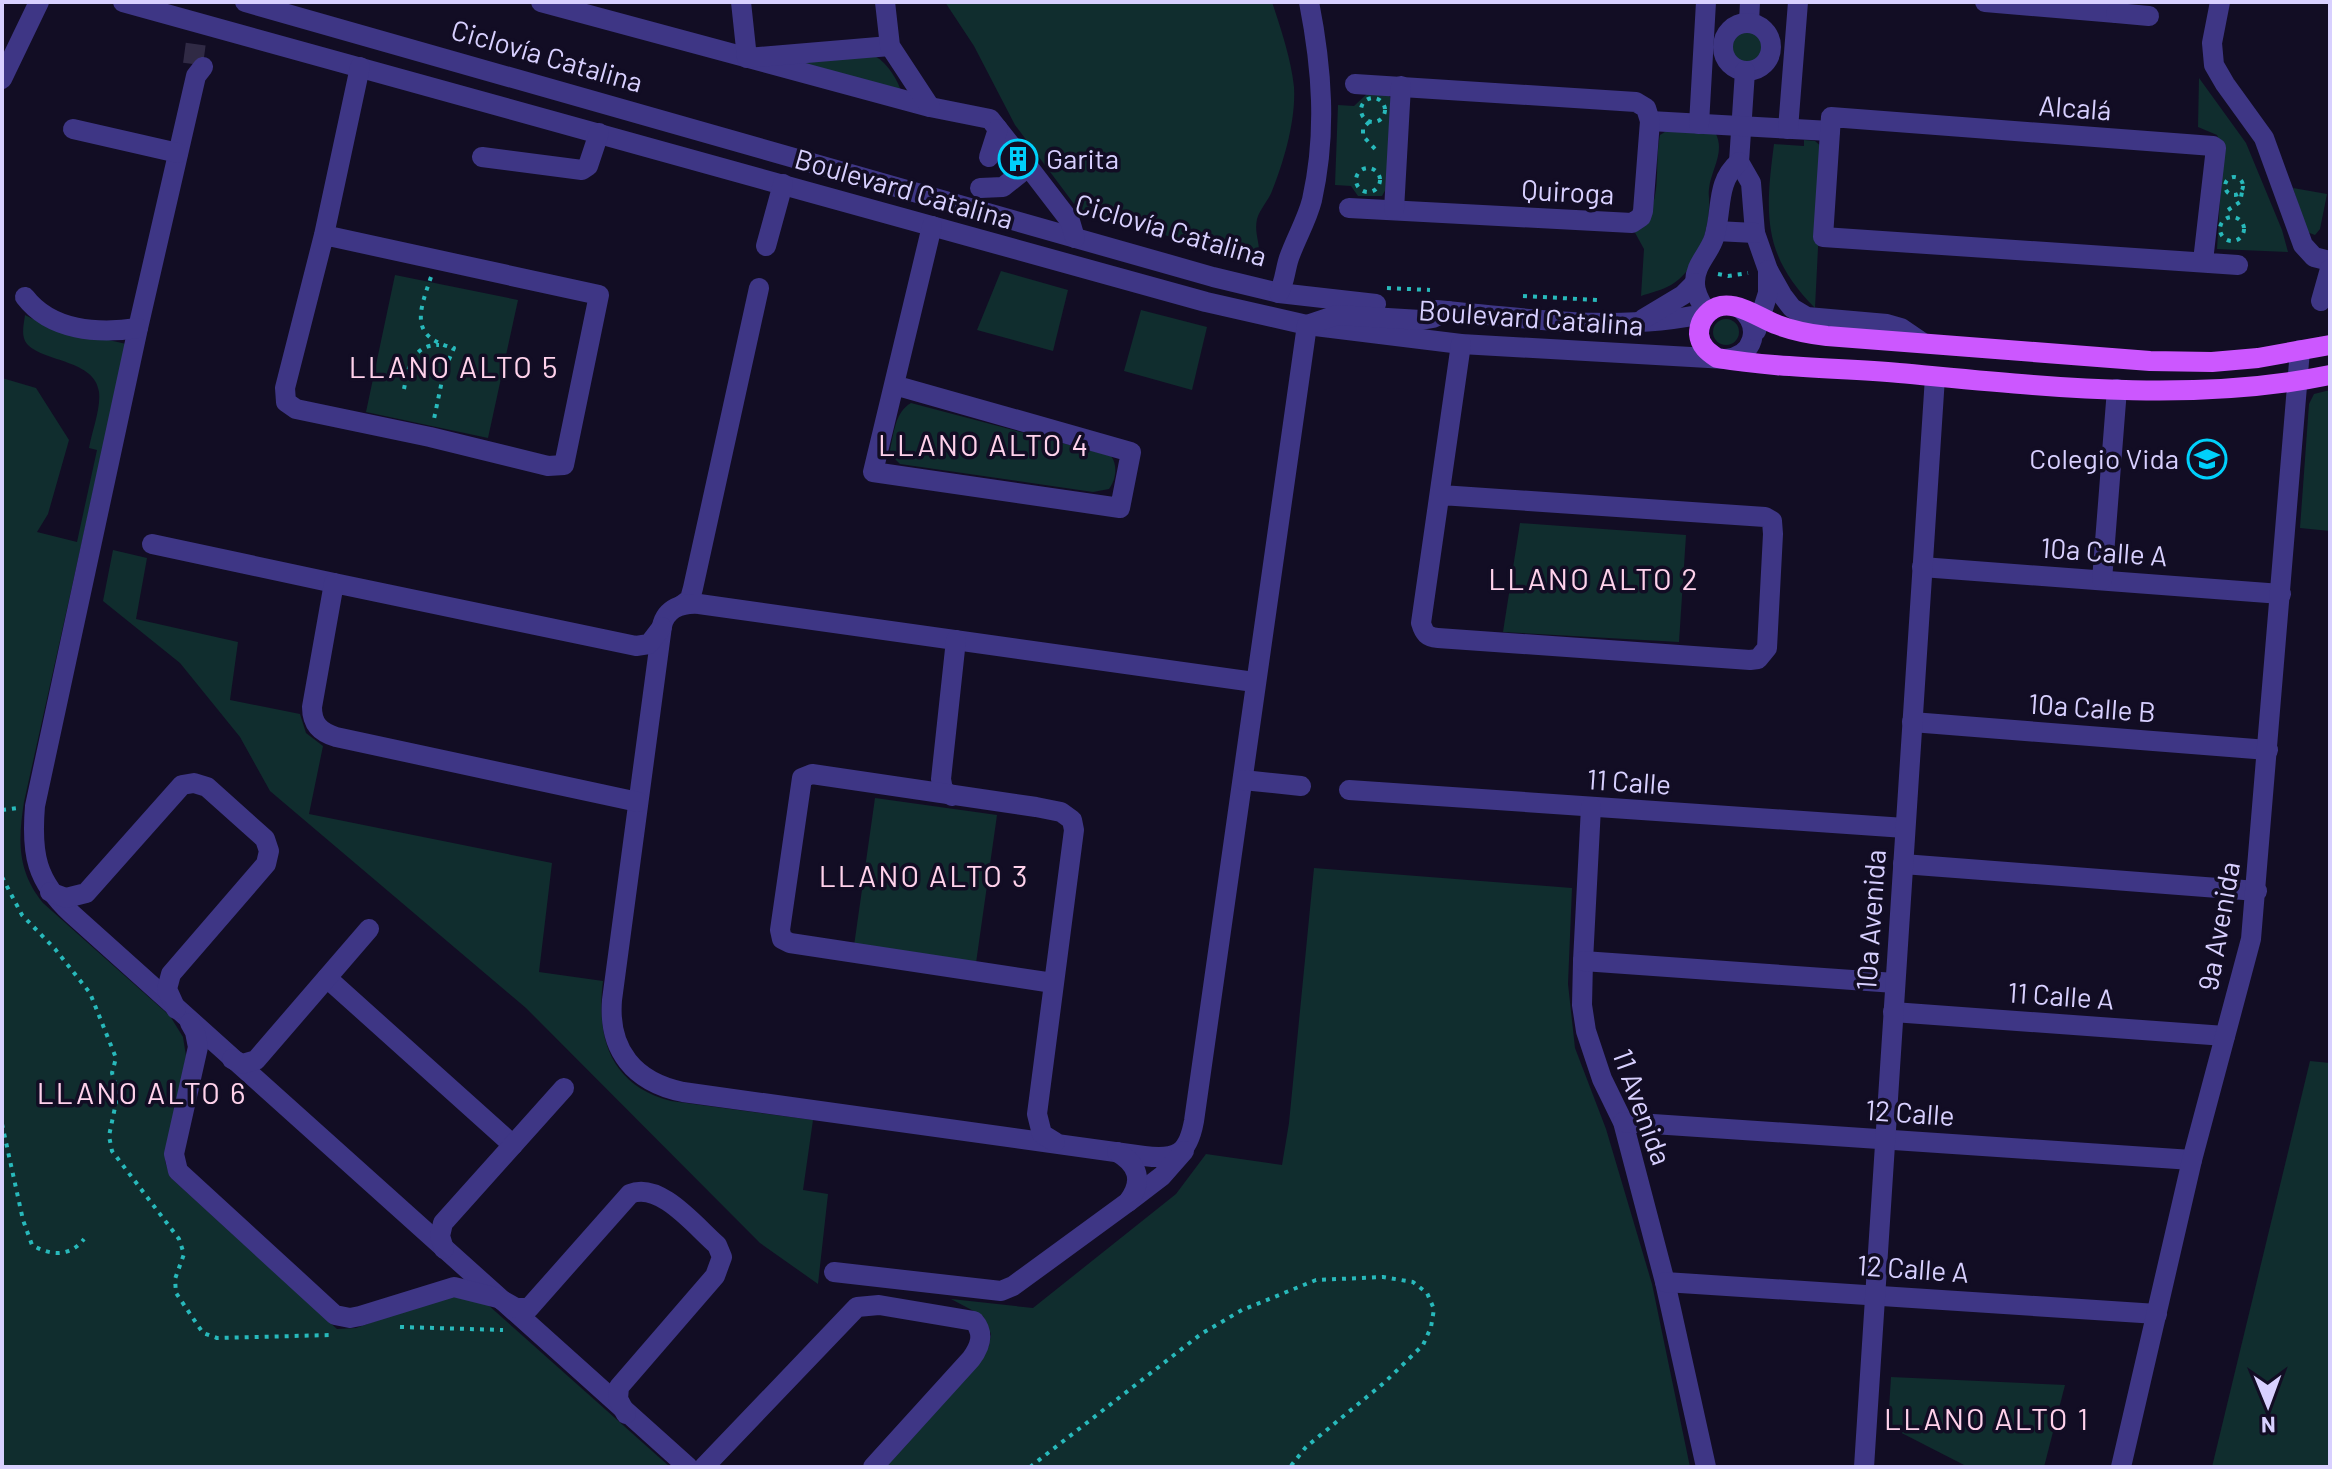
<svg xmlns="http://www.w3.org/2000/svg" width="2332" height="1469" font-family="Barlow,sans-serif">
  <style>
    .green { fill: #102d2e }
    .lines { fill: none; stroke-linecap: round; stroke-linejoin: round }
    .minor-tunnel { stroke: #302a45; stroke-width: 20; stroke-dasharray: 20 10; stroke-linecap: butt }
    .path { stroke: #28b9bb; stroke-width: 4; stroke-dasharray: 4 6; stroke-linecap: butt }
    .minor { stroke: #3e3685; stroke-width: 20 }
    .major { stroke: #cc57ff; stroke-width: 20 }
    .labels { text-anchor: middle; stroke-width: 7; stroke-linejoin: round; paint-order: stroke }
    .street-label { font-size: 28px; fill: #d8d0ff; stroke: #120d24 }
    .poi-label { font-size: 28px; fill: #d8d0ff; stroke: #120d24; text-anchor: start }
    .neighbourhood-label { font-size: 30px; letter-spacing: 2px; fill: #ffd2eb; stroke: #120d24 }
  </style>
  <rect width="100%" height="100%" fill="#120d24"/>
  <g class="green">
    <path d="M 945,2 L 1272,2 C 1281,29 1291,59 1294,87 C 1296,120 1284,161 1272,191 C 1268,201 1260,209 1257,219 C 1254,233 1260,242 1259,255 L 1253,259 L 1236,257 L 1077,208 L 1015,125 L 974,46 Z"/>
    <circle cx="1747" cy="47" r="19"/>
    <path d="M 875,56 C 888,64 898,80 902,94 L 804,66 L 807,59 Z"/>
    <path d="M 2199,78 L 2246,143 L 2282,230 L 2288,252 L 2217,249 L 2223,151 L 2217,135 L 2198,127 Z"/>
    <path d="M 1368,93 L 1388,95 L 1391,98 L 1387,187 L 1382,196 L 1358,196 L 1351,186 L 1335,185 L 1338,105 L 1354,106 Z"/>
    <path d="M 1668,130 L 1716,134 C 1725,153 1711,170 1709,189 C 1708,195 1710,202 1709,208 C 1708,235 1695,271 1671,285 C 1662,290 1650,293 1641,296 L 1644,249 L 1633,229 C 1666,210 1653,168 1660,135 Z"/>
    <path d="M 1804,140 L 1815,141 L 1823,148 L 1815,308 C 1762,255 1765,214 1774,144 L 1804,146 Z"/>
    <path d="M 2293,188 L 2327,194 L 2320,229 L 2315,235 L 2307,232 Z"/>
    <path d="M 1001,271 L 1068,290 L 1053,351 L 977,330 Z"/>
    <path d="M 395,275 L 518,300 L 488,438 L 366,412 Z"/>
    <path d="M 1141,310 L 1207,327 L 1192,390 L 1124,371 Z"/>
    <path d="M 25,315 L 45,325 L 126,344 L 24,802 C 18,841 17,871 43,903 L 170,1016 L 183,1037 L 186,1056 L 165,1161 L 170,1177 L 337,1329 L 356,1328 L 406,1310 L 459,1295 L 487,1304 L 670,1467 L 2,1467 L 2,378 L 36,388 L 69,440 L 48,514 L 37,532 L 77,542 L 97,450 L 89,448 C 92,431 101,408 99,392 C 95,360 45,362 28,345 C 20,337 24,324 25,315 Z"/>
    <circle cx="1726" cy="332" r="13"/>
    <path d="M 2330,390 L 2330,531 L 2300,528 L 2309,404 L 2314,394 Z"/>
    <path d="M 911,403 L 1111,456 C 1118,465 1116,480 1109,489 L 1093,492 L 900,464 L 891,455 L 890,450 C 894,433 895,412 911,403 Z"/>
    <path d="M 1520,523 L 1686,535 L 1679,642 L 1503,632 Z"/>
    <path d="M 113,550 L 147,558 L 136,619 L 238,642 L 230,700 L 300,714 L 306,733 L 323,746 L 309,814 L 552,863 L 539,972 L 603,981 C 596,1038 610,1085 671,1101 L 813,1120 L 803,1190 L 828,1194 L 818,1284 L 760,1243 L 526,1008 L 270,791 L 240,737 L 180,663 L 103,601 Z"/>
    <path d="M 875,798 L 997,815 L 976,963 L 854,946 Z"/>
    <path d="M 1314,868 L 1572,888 L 1568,984 L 1575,1048 L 1606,1129 L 1652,1284 L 1690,1467 L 883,1467 L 989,1346 L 991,1334 L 983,1316 L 951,1299 L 1033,1308 L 1176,1194 L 1206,1154 L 1282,1165 L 1289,1123 Z"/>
    <path d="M 2310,1061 L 2330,1063 L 2330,1467 L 2212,1467 Z"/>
    <path d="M 1891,1377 L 2065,1385 L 2044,1467 L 1968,1467 L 1888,1426 Z"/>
  </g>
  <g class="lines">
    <path class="minor-tunnel" d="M 193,64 L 196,42"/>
    <g class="path">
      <circle cx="1373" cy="110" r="12"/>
      <path d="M 1369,122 L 1363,128 L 1363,136 L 1377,151"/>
      <circle cx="1368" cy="180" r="12"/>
      <circle cx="2234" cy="186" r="9"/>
      <path d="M 2228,210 L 2240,202 L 2242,192"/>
      <circle cx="2232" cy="229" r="12"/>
      <path d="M 1718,274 L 1728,276 L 1748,273"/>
      <path d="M 431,277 C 419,312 409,337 454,348 L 444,371 L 434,419"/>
      <path d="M 1387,288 L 1430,290"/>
      <path d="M 1523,296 L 1598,300"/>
      <path d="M 404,389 C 408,368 413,344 439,345"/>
      <path d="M 2,810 L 17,808"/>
      <path d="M 2,877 L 22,915 L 55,949 L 90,993 L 116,1058 L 112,1073 L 118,1093 L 109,1136 L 112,1151 L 179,1239 L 184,1254 L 175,1279 L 176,1293 L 203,1333 L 217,1338 L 332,1335"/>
      <path d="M 2,1124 L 23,1220 L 32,1245 C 51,1256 70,1257 84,1239"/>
      <path d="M 400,1327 L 503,1330"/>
      <path d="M 1030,1467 L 1201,1334 L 1242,1310 L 1316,1280 L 1383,1277 L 1413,1282 L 1427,1293 L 1434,1309 L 1431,1327 L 1423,1345 L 1385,1382 L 1306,1447 L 1290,1467"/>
    </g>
    <g class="minor">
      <path d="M 123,2 L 1206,302 L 1307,325 L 1461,344 L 1726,359 C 1754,356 1762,327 1741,309"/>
      <path d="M 245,2 L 1213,277 L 1279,293 L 1376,304"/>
      <path d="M 541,2 L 930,107 L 990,119 L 1017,153"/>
      <path d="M 741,2 L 747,58 L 890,46"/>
      <path d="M 885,2 L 890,46 L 930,107"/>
      <path d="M 1985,2 L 2116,13 L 2117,2"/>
      <path d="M 2220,2 L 2212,43 L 2214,65 L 2225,84 L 2264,138 L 2303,245 L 2314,257 L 2330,261"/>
      <path d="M 2116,13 L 2149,16"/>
      <path d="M 1749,22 L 1750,2"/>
      <circle cx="1747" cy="47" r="24"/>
      <path d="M 203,67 L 196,76 L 138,328 L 35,806 C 31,854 36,881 72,914 L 688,1467"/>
      <path d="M 1745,71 L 1739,162 L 1751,183 L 1755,233 L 1768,270 L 1782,295 L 1792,308 L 1807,317 L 1887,324 L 1901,328 L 1923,343"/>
      <path d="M 2,79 L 39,2"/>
      <path d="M 1650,121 L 1830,131"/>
      <path d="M 1699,124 L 1706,2"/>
      <path d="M 73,129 L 178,153"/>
      <path d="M 1788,129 L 1798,2"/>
      <path d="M 482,157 L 582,170 L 588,166 L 599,133"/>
      <path d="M 989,157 L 998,129"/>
      <path d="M 1024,161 L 1070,221 L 1075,238"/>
      <path d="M 980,188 L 1003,187 L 1028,167"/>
      <path d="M 1349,208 L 1632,223 L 1641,217 L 1643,211 L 1650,121 L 1646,108 L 1636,102 L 1355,84"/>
      <path d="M 1394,210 L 1401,86"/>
      <path d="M 1716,231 L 1755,233"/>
      <path d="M 324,235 L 599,295 L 564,465 L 548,466 L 430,437 L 296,409 L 286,402 L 285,388 L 324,235 L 360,67"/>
      <path d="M 766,246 L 783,184"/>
      <path d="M 2203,261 L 2216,148 L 2213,146 L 1831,117 L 1823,237 L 2238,265"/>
      <path d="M 1279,293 C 1285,281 1285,270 1289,258 C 1296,238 1307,220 1312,200 C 1327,133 1322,68 1309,2"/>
      <path d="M 25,297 C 51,331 98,334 138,328"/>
      <path d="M 2321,301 L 2330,269"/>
      <path d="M 1436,310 C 1526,318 1619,333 1707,313 C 1702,304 1695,295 1695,284 C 1694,265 1709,254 1714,238 C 1723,209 1715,183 1739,162"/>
      <path d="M 1643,319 L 1683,295 L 1695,283"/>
      <path d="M 1756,331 L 1768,293 L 1768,270"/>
      <path d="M 894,385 L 1131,452 L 1120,508 L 873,472 L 932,226"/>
      <path d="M 1441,495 L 1765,517 L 1772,521 L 1773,534 L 1767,648 L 1758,659 L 1750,660 L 1438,638 C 1427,637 1424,633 1421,623 L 1461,344"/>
      <path d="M 152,544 L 334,583"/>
      <path d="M 1922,567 L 2281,594"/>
      <path d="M 2102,580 L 2117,389"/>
      <path d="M 682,605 L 690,599 L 693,588 L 759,288"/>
      <path d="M 1254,682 L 699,604 C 682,603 666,608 662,626 L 612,1000 C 608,1050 634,1082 683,1092 L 1144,1156 C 1177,1160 1188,1154 1194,1121 L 1307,325 L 1337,315 L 1421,320 L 1433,318 L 1448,311"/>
      <path d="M 1912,722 L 2268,750"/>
      <path d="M 1243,780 L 1301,786"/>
      <path d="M 1349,790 L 1905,828"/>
      <path d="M 952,796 L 943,790 L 941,779 L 956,640"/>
      <path d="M 638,802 L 336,737 C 320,732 312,724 312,707 L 334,583 L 636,646 L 649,644 L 662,627"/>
      <path d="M 1591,807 L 1583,961 L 1582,1005 L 1586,1031 L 1602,1079 L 1623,1122 L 1665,1282 L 1706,1467"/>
      <path d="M 1903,864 L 2257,891"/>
      <path d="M 50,892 L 66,898 L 86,893 L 182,785 L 194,783 L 207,787 L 265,839 L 269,851 L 266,864 L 171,974 L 167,989 L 176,1009"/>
      <path d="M 1583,961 L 1895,983"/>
      <path d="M 327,978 L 513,1145"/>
      <path d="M 1053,983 L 790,943 L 782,939 L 780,930 L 802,778 L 812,774 L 1036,807 L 1061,812 L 1072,820 L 1074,830 L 1037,1114 L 1042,1134 L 1055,1142"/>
      <path d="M 1893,1012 L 2225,1036"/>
      <path d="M 190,1023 L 195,1032 L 198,1047 L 174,1154 L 178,1171 L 335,1315 L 350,1318 L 360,1316 L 454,1287 L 498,1298 L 516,1308 L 529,1308 L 630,1194 C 660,1181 696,1227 717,1245 L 722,1257 L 715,1276 L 619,1387 L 618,1399 L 626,1414"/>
      <path d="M 232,1059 L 242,1064 L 256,1060 L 369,929"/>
      <path d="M 1623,1122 L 2192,1160"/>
      <path d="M 1128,1202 L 1162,1176 L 1184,1151"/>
      <path d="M 444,1249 L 440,1236 L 443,1223 L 564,1088"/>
      <path d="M 834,1272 L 1001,1291 L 1013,1286 L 1128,1202 C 1144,1181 1138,1164 1117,1152"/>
      <path d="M 1665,1282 L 2157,1314"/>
      <path d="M 704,1467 L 857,1307 L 879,1305 L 974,1321 C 985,1334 980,1347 971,1359 L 873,1467"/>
      <path d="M 1864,1467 L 1935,377"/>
      <path d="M 2121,1467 L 2192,1160 L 2251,939 L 2300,350"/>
    </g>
    <path class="major" d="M 2330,345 L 2258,358 L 2212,362 L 2150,361 L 1827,336 C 1810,334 1794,331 1778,325 C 1758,318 1729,294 1709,312 C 1702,318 1699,326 1699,334 C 1700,346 1708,352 1717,358 C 1777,368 1839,368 1899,373 C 2040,386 2190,404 2330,375"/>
  </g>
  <defs>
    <g id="building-ring" transform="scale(2)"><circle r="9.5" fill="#120d24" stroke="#00d0fb" stroke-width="1.5"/><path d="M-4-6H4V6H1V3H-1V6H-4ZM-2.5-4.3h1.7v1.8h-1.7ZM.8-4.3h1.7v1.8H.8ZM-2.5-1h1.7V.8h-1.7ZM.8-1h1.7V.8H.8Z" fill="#00d0fb"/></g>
    <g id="school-ring" transform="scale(2)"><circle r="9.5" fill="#120d24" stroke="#00d0fb" stroke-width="1.5"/><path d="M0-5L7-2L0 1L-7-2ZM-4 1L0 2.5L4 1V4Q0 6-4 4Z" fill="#00d0fb"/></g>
  </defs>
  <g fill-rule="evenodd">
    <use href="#building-ring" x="1018" y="159"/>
    <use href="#school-ring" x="2207" y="459"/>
  </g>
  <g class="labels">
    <g class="street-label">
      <text transform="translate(547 56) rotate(16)" y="10">Ciclovía Catalina</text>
      <text transform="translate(2075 108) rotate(4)" y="10">Alcalá</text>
      <text transform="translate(904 189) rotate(16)" y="10">Boulevard Catalina</text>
      <text transform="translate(1568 192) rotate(3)" y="10">Quiroga</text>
      <text transform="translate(1171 230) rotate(16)" y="10">Ciclovía Catalina</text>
      <text transform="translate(1531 318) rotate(4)" y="10">Boulevard Catalina</text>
      <text transform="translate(2104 552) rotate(4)" y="10">10a Calle A</text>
      <text transform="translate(2092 708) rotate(4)" y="10">10a Calle B</text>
      <text transform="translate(1629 782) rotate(4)" y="10">11 Calle</text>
      <text transform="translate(1871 920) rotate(-86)" y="10">10a Avenida</text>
      <text transform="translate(2219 926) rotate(-80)" y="10">9a Avenida</text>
      <text transform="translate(2061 996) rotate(4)" y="10">11 Calle A</text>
      <text transform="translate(1642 1107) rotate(70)" y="10">11 Avenida</text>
      <text transform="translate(1910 1113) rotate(4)" y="10">12 Calle</text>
      <text transform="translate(1913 1269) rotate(4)" y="10">12 Calle A</text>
    </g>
    <g class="poi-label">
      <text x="1046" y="169">Garita</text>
      <text x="2179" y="469" text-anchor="end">Colegio Vida</text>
    </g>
    <g class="neighbourhood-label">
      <text x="454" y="378">LLANO ALTO 5</text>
      <text x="984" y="456">LLANO ALTO 4</text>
      <text x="1594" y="590">LLANO ALTO 2</text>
      <text x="924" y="887">LLANO ALTO 3</text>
      <text x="142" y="1104">LLANO ALTO 6</text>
      <text x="1987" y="1430">LLANO ALTO 1</text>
    </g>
  </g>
  <rect width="2332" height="1469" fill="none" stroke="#d8d0ff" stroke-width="8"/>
  <g transform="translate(2268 1405) rotate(179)" stroke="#120d24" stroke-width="6" paint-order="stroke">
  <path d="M0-6L14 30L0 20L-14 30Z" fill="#d8d0ff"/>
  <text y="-12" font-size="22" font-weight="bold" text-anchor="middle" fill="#d8d0ff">N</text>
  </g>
</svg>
